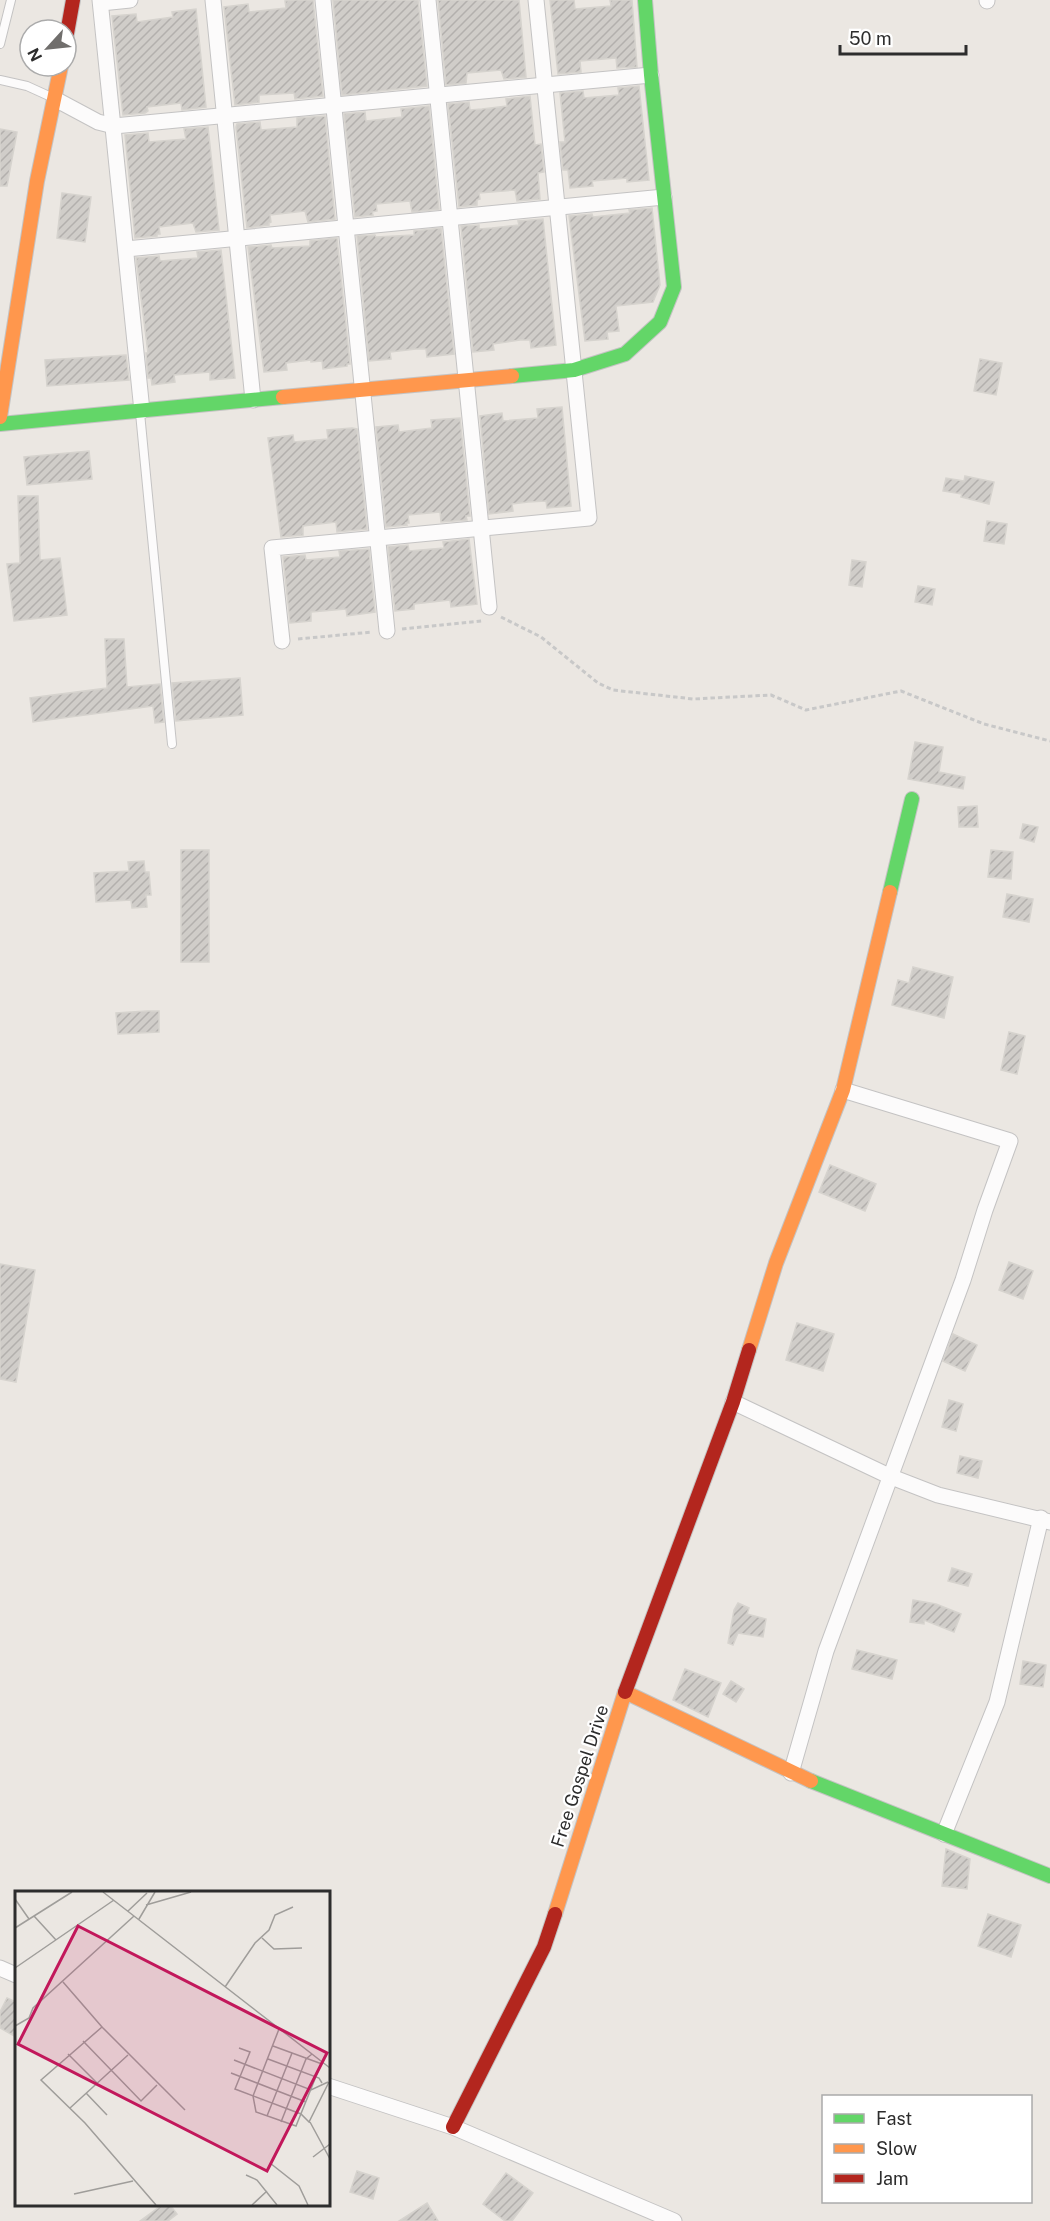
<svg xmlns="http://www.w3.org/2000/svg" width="1050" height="2221" font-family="'Public Sans',sans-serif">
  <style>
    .building { fill: url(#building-hatch); stroke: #d6d3ce; stroke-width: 1.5 }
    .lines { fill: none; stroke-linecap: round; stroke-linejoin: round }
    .lane-casing { stroke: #c4c3c3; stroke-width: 10 }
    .street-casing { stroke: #c4c3c3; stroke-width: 17 }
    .fast-casing { stroke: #c4c3c3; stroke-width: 16 }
    .slow-casing { stroke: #c4c3c3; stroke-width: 16 }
    .jam-casing { stroke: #c4c3c3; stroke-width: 16 }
    .path { stroke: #c8c8c8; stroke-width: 3; stroke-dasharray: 4.5 3; stroke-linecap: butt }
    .lane { stroke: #fcfbfb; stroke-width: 8 }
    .street { stroke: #fcfbfb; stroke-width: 15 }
    .fast { stroke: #63d668; stroke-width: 14 }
    .slow { stroke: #ff974d; stroke-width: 14 }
    .jam { stroke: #b3261e; stroke-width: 14 }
    .labels { text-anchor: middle; stroke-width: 4.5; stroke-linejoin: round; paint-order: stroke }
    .street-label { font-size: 18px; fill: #2d2d2d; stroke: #fff }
    .inset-road { fill: none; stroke: #9f9d9a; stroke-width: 1.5 }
    .view { fill: #c2185b; fill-opacity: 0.15; stroke: #c2185b; stroke-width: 3 }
    .inset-edge { fill: none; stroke: #2d2d2d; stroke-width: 3 }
  </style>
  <defs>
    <pattern id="building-hatch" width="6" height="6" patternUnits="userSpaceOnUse" patternTransform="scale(1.5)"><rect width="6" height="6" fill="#d0cdc9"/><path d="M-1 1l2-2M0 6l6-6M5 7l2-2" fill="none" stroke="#b3b0ad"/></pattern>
  </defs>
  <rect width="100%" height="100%" fill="#ebe7e2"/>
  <g class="building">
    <path d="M 295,0 L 313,0 L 323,96 L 295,99 L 294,93 L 259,95 L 259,102 L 235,105 L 224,7 L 248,4 L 249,12 L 286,8 L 285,1 Z"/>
    <path d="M 333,0 L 418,0 L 427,86 L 342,95 Z"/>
    <path d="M 438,0 L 519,0 L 526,77 L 504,79 L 501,70 L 467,73 L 466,83 L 446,85 Z"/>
    <path d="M 550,0 L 574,0 L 575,9 L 611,6 L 610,0 L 632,0 L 637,67 L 617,68 L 616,58 L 580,61 L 581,72 L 558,74 Z"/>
    <path d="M 196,9 L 206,107 L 182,110 L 181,103 L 147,107 L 148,111 L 145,113 L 123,115 L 112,16 L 136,14 L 137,22 L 173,17 L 172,12 Z"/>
    <path d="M 639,86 L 649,180 L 627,182 L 627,178 L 592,181 L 593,186 L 570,188 L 568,170 L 563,170 L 560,142 L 565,142 L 560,93 L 583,91 L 584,98 L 619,95 L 618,88 Z"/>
    <path d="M 530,96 L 535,145 L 541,144 L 544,172 L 538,173 L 540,199 L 517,201 L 515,190 L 479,193 L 480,199 L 477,200 L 477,205 L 459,207 L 448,104 L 469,102 L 470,110 L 482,109 L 507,106 L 506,99 Z"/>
    <path d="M 429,106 L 439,209 L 412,212 L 410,201 L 376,204 L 377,211 L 372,212 L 373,215 L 355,217 L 344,114 L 365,112 L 366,121 L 402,117 L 401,109 Z"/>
    <path d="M 325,116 L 335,219 L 308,222 L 305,211 L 270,215 L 271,222 L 269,223 L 269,225 L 247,228 L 236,127 L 237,124 L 260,122 L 261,130 L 297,127 L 297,118 Z"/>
    <path d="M 208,127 L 219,230 L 196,232 L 193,223 L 159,227 L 160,234 L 157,234 L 157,236 L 135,238 L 125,135 L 148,133 L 149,142 L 186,139 L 184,129 Z"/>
    <path d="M 0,129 L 17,132 L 7,186 L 0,186 Z"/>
    <path d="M 62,193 L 91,197 L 85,242 L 57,238 Z"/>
    <path d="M 652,208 L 660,285 L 653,302 L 616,306 L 619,331 L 607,332 L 608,339 L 585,341 L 569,216 L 592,214 L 593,217 L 630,213 L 629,210 Z"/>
    <path d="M 543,219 L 556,345 L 531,348 L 530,340 L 520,340 L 493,344 L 494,350 L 473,352 L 461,226 L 479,225 L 479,229 L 492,228 L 519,225 L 518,221 Z"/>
    <path d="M 441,228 L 454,354 L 427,357 L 426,349 L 416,349 L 390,352 L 391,359 L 369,361 L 357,236 L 375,235 L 376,237 L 414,235 L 414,231 Z"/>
    <path d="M 337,238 L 350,364 L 347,364 L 347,366 L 323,369 L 322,361 L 311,362 L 311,360 L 286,363 L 287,370 L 264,372 L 248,247 L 271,245 L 272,248 L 310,246 L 310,241 Z"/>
    <path d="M 221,250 L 235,378 L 210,380 L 210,372 L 174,375 L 175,382 L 152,385 L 151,378 L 148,378 L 146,353 L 148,353 L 136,258 L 159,256 L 160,261 L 173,260 L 198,258 L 197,252 Z"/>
    <path d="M 126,355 L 129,380 L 47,386 L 45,360 Z"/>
    <path d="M 980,359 L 1002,363 L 996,395 L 974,391 Z"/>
    <path d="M 562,407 L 571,506 L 547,508 L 546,501 L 528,502 L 512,504 L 513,511 L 489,514 L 480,416 L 502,413 L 503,421 L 538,418 L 537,409 Z"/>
    <path d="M 460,418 L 470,516 L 466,516 L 467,520 L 441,522 L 440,512 L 408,515 L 409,523 L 406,523 L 407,525 L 386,527 L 376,427 L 398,425 L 399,432 L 432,428 L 431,420 Z"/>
    <path d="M 352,428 L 357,429 L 367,529 L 337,532 L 336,522 L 303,526 L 303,535 L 281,537 L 268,438 L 293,435 L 294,442 L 328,439 L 327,430 Z"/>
    <path d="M 89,451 L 92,479 L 27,485 L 24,457 Z"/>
    <path d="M 965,476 L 994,482 L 989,504 L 961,497 L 962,494 L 943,491 L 946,478 L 964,481 Z"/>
    <path d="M 18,496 L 38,496 L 40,560 L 60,558 L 67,615 L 14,621 L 7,564 L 20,563 Z"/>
    <path d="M 987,521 L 1007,524 L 1004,544 L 984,541 Z"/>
    <path d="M 469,539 L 477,604 L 451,607 L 450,600 L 414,604 L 414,609 L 395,611 L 388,547 L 408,545 L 409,551 L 444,548 L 443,542 Z"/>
    <path d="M 369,549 L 375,612 L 347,616 L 346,609 L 311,612 L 311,621 L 290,623 L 283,557 L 305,555 L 306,560 L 340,557 L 339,551 Z"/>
    <path d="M 852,560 L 866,562 L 862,587 L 849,585 Z"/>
    <path d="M 918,586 L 935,589 L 932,605 L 915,602 Z"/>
    <path d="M 105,639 L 124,639 L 127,687 L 160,684 L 164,722 L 155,723 L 153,706 L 33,722 L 30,698 L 107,688 Z"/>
    <path d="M 240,678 L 243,715 L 176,721 L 172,683 Z"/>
    <path d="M 915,742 L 943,747 L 939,772 L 965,777 L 963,789 L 908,779 Z"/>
    <path d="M 977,806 L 978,827 L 959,827 L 958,807 Z"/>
    <path d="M 1023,824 L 1038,827 L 1034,842 L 1020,838 Z"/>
    <rect x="181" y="850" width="28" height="112"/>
    <path d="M 991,850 L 1013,852 L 1011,879 L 988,877 Z"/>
    <path d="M 144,861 L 145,872 L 149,872 L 151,895 L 146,895 L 147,907 L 132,908 L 131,900 L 96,902 L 94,873 L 129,871 L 128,862 Z"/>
    <path d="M 1007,894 L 1033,899 L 1029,922 L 1003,917 Z"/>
    <path d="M 913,967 L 953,977 L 944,1018 L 892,1005 L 898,980 L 909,983 Z"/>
    <path d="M 147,1011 L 159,1011 L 159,1032 L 118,1034 L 116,1013 Z"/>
    <path d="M 1009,1032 L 1025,1036 L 1017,1074 L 1001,1070 Z"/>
    <path d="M 830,1165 L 876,1184 L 865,1211 L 819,1192 Z"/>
    <path d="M 1009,1262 L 1033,1271 L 1023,1299 L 999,1290 Z"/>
    <path d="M 0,1264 L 35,1270 L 16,1382 L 0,1379 Z"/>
    <path d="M 797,1323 L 834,1334 L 823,1371 L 786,1360 Z"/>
    <path d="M 953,1334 L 977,1345 L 965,1371 L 943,1361 Z"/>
    <path d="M 949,1400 L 963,1404 L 956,1431 L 942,1427 Z"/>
    <path d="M 960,1456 L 982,1461 L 978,1478 L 957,1473 Z"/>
    <path d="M 952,1568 L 972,1574 L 968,1586 L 948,1581 Z"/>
    <path d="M 913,1600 L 936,1604 L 961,1614 L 954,1632 L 924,1620 L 924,1624 L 910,1622 Z"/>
    <path d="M 738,1603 L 749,1608 L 747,1614 L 766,1619 L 763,1637 L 738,1633 L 733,1645 L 728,1643 L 734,1610 Z"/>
    <path d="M 857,1650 L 897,1660 L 892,1679 L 852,1669 Z"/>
    <path d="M 1023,1661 L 1046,1665 L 1043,1687 L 1020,1684 Z"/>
    <path d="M 685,1669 L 721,1683 L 708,1717 L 673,1700 Z"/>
    <path d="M 731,1681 L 744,1689 L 736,1702 L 723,1694 Z"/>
    <path d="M 946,1849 L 970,1859 L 967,1889 L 942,1886 Z"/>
    <path d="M 988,1914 L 1021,1925 L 1011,1957 L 978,1946 Z"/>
    <path d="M 7,1998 L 16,2002 L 16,2037 L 0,2028 L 0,2012 Z"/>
    <path d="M 357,2171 L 379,2178 L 373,2199 L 350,2192 Z"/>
    <path d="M 506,2173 L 533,2193 L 512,2221 L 505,2221 L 483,2204 Z"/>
    <path d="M 427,2203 L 438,2221 L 399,2221 Z"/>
    <path d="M 162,2205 L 170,2205 L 177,2214 L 168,2221 L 140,2221 Z"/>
  </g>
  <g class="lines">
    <g class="lane-casing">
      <g id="lane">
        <path d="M 0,44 L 11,0"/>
        <path d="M 0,80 L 27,86 L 49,96"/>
        <path d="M 140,413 L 172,744"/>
      </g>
    </g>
    <g class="street-casing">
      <g id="street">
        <path d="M 100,0 L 142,411"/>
        <path d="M 213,0 L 253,400"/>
        <path d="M 323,0 L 387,631"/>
        <path d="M 428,0 L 489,607"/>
        <path d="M 987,1 L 987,0"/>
        <path d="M 101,3 L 130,0"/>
        <path d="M 55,99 L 98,122 L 114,126 L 651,75"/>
        <path d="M 126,249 L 664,197"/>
        <path d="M 282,641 L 272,548 L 589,518 L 536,0"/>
        <path d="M 733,1402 L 889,1476 L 938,1495 L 1050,1522"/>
        <path d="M 791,1773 L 826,1651 L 963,1280 L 985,1210 L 1010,1141 L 843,1090"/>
        <path d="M 944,1834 L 997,1702 L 1041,1518"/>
        <path d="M 0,1968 L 16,1975"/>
        <path d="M 328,2086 L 453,2127 L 674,2221"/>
      </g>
    </g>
    <g class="fast-casing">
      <g id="fast">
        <path d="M 512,376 L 574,370 L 625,354 L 660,322 L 674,287 L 651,75 L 645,0"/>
        <path d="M 0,424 L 283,397"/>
        <path d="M 890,892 L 912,799"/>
        <path d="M 811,1781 L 1050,1876"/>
      </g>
    </g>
    <g class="slow-casing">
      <g id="slow">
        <path d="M 283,397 L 512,376"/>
        <path d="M 0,417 L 37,181 L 61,66"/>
        <path d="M 749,1350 L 776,1263 L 843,1090 L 890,892"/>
        <path d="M 555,1914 L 625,1692 L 811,1781"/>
      </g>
    </g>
    <g class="jam-casing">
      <g id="jam">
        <path d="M 66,39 L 73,0"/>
        <path d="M 625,1692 L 733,1402 L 749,1350"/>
        <path d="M 453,2127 L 544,1947 L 555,1914"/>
      </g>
    </g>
    <g class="path">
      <path d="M 501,617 L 541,637 L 598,683 L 613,690 L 693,699 L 771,695 L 806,710 L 901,691 L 984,724 L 1050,741"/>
      <path d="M 402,629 L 482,621"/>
      <path d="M 298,639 L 372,632"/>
    </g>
    <use href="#lane" class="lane"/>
    <use href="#street" class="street"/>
    <use href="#fast" class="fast"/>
    <use href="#slow" class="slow"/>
    <use href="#jam" class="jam"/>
  </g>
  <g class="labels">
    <g class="street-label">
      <text transform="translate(580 1776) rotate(-72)" y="6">Free Gospel Drive</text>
    </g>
  </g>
  <g transform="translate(15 1891)">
    <rect width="315" height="315" fill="#ebe7e2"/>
    <path class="inset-road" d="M 88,1 L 315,177M 0,8 L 14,28M 131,14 L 176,1M 113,20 L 132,2M 19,25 L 41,49M 124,28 L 140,1M 0,37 L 57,1M 247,47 L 259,58 L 287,57M 0,77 L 99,9M 48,91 L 87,136 L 26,189 L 70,232 L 141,314M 210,96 L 240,52 L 254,39 L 260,24 L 278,16M 0,135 L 14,127 L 18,117 L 119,25M 87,136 L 170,219M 264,138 L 238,205 L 241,221 L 281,235 L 306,173M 68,150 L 126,210 L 142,194M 258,155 L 307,173M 224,157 L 235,161 L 220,198 L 286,223 L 294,231 L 314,191M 53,163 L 82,192M 253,168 L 304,187 L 307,192M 219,169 L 296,199 L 313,191M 216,182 L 291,211M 71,202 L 92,224M 55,217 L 113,164M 252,225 L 277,162M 266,231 L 291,168 L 297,163M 295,231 L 315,268M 298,266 L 315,253M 255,272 L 284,295 L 293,314M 231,284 L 242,289 L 262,314M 59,303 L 118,290M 237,314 L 252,300"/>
    <path class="view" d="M 63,35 L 312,162 L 252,280 L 3,153 Z"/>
    <rect width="315" height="315" class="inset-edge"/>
  </g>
  <rect x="822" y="2095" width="210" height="108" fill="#ffffff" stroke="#ababab" stroke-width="1.5"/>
  <rect x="834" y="2114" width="30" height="9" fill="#63d668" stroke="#ababab" stroke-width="1.5"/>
  <text x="876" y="2125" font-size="18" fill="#2d2d2d">Fast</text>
  <rect x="834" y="2144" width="30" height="9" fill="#ff974d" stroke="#ababab" stroke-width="1.5"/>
  <text x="876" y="2155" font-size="18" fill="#2d2d2d">Slow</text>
  <rect x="834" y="2174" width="30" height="9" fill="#b3261e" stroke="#ababab" stroke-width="1.5"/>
  <text x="876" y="2185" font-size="18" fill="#2d2d2d">Jam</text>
  <g transform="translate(48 48) rotate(243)"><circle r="28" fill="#ffffff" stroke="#ababab" stroke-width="1.5"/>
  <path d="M0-4.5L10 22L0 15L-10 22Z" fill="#706e6c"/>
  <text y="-9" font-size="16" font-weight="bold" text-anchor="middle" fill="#2d2d2d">N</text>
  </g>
  <path d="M840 45v9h126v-9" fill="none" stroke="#2d2d2d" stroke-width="3"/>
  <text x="849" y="45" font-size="18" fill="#2d2d2d" stroke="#ffffff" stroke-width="4.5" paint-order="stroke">50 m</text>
</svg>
